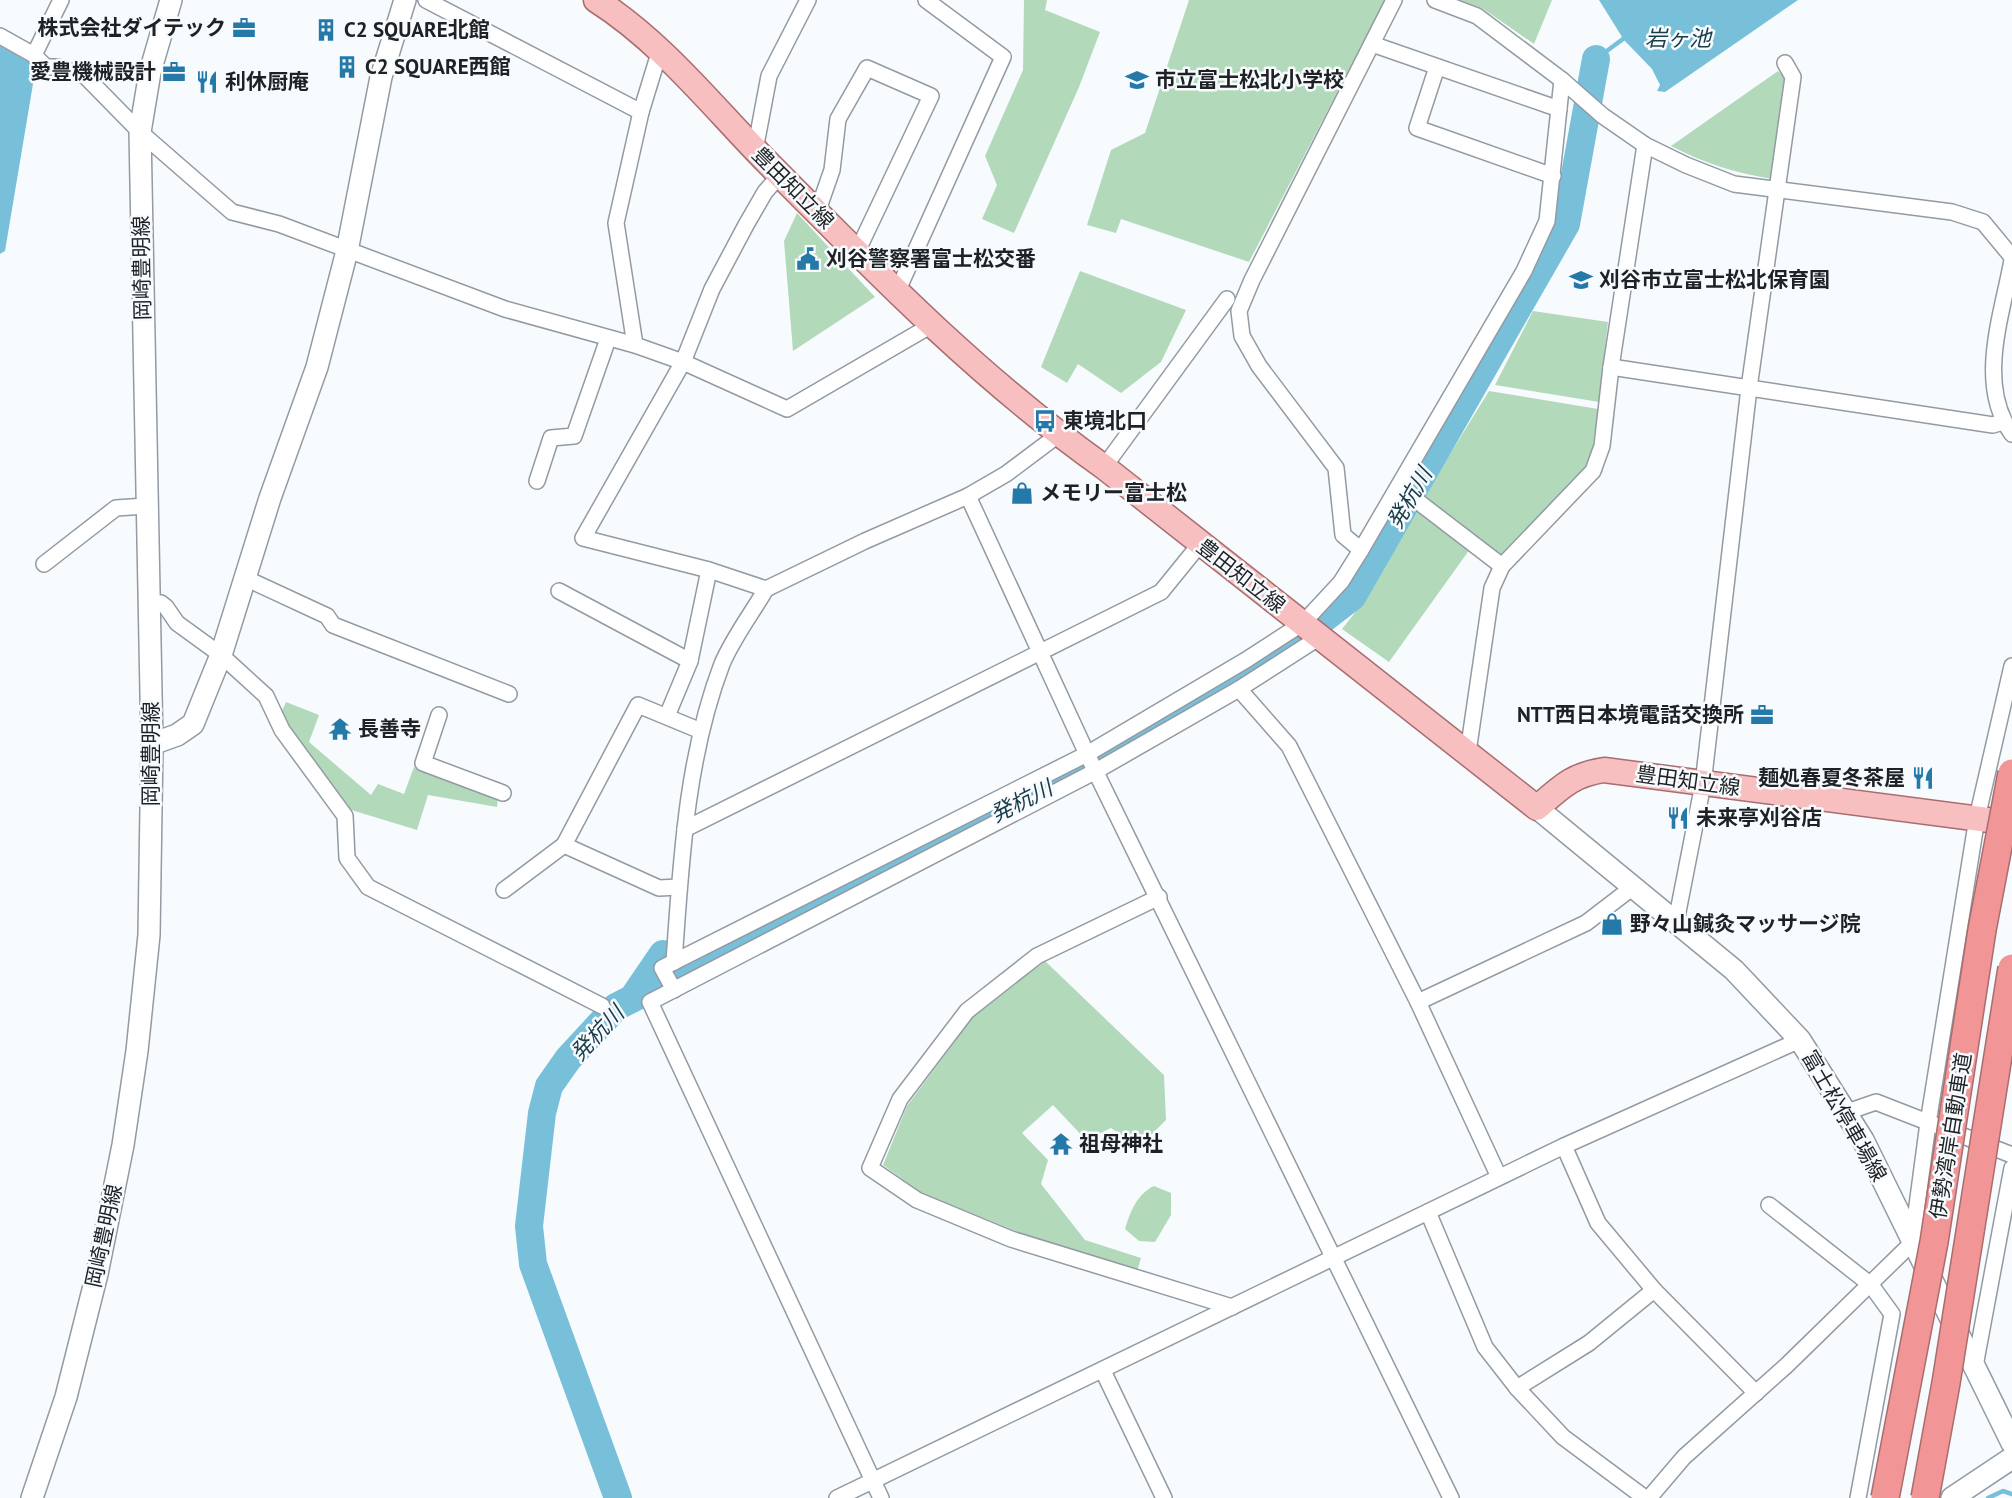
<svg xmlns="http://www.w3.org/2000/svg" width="2012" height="1498" font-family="'PT Sans','Noto Sans JP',sans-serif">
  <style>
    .green { fill: #b3d9bb }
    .water { fill: #78c0da }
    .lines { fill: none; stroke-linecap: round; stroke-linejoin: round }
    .stream { stroke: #78c0da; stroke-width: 4.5 }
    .river { stroke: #78c0da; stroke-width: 28 }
    .street-casing { stroke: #929aa3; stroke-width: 18 }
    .secondary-casing { stroke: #929aa3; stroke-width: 24 }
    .primary-casing { stroke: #a86d6e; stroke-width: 27 }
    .street { stroke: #fff; stroke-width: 15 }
    .secondary { stroke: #fff; stroke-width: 21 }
    .primary { stroke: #f7bfc0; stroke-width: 24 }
    .highway-bridge-casing { stroke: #a86d6e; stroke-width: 30; stroke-linecap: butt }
    .highway-bridge { stroke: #f29596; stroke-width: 27 }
    .labels { text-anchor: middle; stroke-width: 5; stroke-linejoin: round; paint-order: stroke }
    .poi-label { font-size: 21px; font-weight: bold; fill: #1f2225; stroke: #f7fbfe; text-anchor: start }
    .street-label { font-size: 21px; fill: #1f2225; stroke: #f7fbfe }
    .water-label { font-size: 22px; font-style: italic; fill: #1a3c48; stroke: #f7fbfe }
  </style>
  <rect width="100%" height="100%" fill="#f7fbfe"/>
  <g class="green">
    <path d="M 1024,0 L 1047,0 L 1045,10 L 1100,32 L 1079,87 L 1014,233 L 982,219 L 997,185 L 985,156 L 1023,70 Z"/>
    <path d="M 1189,0 L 1385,0 L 1249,262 L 1121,219 L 1116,233 L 1087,225 L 1111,150 L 1145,133 Z"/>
    <path d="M 1459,0 L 1552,0 L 1534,44 L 1482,8 Z"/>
    <path d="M 1778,71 L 1786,79 L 1772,179 C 1736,173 1703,163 1671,146 Z"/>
    <path d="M 797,213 L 875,297 L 793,351 L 784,241 Z"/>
    <path d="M 1080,271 L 1186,310 L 1161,362 L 1121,393 L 1078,364 L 1067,383 L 1041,367 Z"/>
    <path d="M 1533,311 L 1608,322 L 1599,402 L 1495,385 Z"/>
    <path d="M 1489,391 L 1598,409 L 1591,461 L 1502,557 L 1424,496 Z"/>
    <path d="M 1417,507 L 1470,549 L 1389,662 L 1342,629 L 1361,605 Z"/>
    <path d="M 286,702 L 319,715 L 309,742 L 371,795 L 378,784 L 404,794 L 414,767 L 498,796 L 497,807 L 428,795 L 417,830 L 348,809 L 280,715 Z"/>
    <path d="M 1045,961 L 1164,1075 L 1166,1120 L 1139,1147 L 1111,1128 L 1086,1140 L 1053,1105 L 1022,1133 L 1048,1160 L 1041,1184 L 1085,1240 L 1141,1258 L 1137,1271 L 1018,1232 L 922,1193 L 883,1165 L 907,1106 L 973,1017 Z"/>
    <path d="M 1154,1186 L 1171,1193 L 1171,1215 L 1155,1242 L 1139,1241 L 1125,1229 C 1130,1212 1137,1194 1154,1186 Z"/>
  </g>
  <g class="water">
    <path d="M 1599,0 L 1798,0 L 1665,92 L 1657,91 L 1660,85 L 1652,69 L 1624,40 Z"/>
    <path d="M 0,46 L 36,66 L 5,251 L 0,254 Z"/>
  </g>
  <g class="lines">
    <g class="stream">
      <path d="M 1596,59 L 1627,36"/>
      <path d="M 1988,1498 L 2003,1491 L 2012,1494"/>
    </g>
    <g class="river">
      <path d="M 635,995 L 663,954"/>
      <path d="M 618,1498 L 533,1264 L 529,1226 L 542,1113 L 549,1086 L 568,1059 L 616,1007 L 1077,772 L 1292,643 L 1352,597 L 1566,224 L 1596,59"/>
    </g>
    <g class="street-casing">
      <g id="street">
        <path d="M 426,0 L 641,112"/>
        <path d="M 1435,0 L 1477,16 L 1562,80 L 1603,116 L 1645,145 L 1686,165 L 1734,184 L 1952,212 L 1983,222 L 2012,257"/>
        <path d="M 0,36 L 34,55 L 46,67 L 58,67 L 85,76 L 140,132 L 232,212 L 279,224 L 505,309 L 635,345 L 683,362 L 787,409 L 930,326"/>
        <path d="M 1372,44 L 1559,109"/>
        <path d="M 34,55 L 61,0"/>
        <path d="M 1437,67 L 1417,128 L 1553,176"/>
        <path d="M 755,150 L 769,76 L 808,0"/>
        <path d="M 780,175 L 765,192 L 746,225 L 712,289 L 683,362 L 583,538 L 709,570 L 766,589 L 865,541 L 968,496 L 1006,474 L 1058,435"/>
        <path d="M 817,213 L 832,170 L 838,119 L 867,68 L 931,96 L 857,252"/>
        <path d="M 2012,260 C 2002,316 1976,384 2012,434"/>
        <path d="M 897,292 L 1003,57 L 926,0"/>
        <path d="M 635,345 L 616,223 L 641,112 L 660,50"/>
        <path d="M 1611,367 L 1993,425 L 2003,422"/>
        <path d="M 1104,467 L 1227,299"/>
        <path d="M 537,481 L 551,438 L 574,436 L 608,339"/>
        <path d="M 1399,487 L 1502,566"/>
        <path d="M 968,496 L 1087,754 L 1451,1498"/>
        <path d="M 1361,550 L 1524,271 L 1547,221 L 1562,80"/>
        <path d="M 44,564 L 116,508 L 146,506"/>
        <path d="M 245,578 L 327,616 L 333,625 L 509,694"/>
        <path d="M 559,591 L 690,661"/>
        <path d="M 149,603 L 161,603 L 166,607 L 177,623 L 221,655 L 266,696 L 282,730 L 345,816 L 347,858 L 368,887 L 602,1006"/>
        <path d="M 1239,689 L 1289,746 L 1418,1002 L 1499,1177"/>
        <path d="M 439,715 L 423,763 L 503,793"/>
        <path d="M 667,716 L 690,661 L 709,570"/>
        <path d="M 1468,752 L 1492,588 L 1502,566 L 1593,471 L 1602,446 L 1611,367 L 1645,145"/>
        <path d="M 685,829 L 1161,592 L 1200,544"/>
        <path d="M 564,845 L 659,888 L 679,887"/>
        <path d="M 504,890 L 564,845 L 638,705 L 701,731"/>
        <path d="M 1159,897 L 1037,956 L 967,1011 L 900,1099 L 870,1168 L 917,1200 L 1011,1239 L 1232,1307"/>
        <path d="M 1676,922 L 1703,784 L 1749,388 L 1793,77 L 1785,63"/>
        <path d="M 674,962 C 681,863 686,758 722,664 C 733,638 752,613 766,589"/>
        <path d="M 674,990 L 662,968 L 1087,754 L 1246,660 L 1303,623 L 1341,582 L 1361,550 L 1343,535 L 1336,468 L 1259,366 L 1242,336 L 1239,311 L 1252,280 L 1394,0"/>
        <path d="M 1418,1002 L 1586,923 L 1633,887"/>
        <path d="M 1847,1112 L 1876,1102 L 2012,1155"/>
        <path d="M 1564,1146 L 1598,1223 L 1654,1290 L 1756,1393"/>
        <path d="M 1769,1205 L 1871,1285 L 1892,1314 L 1858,1498"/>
        <path d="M 1428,1212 L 1485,1347 L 1517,1388 L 1563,1437 L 1645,1498"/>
        <path d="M 1975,1366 L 2012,1168"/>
        <path d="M 1103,1371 L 1164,1498"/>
        <path d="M 1517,1388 L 1589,1343 L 1654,1290"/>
        <path d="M 837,1498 L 1564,1146 L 1800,1040"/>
        <path d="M 881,1498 L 650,1002 L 1096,771 L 1239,689 L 1320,637"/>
        <path d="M 1649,1498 L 1684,1457 L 1787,1365 L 1912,1243 L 1928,1123 L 1977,818 L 2012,666"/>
      </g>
    </g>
    <g class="secondary-casing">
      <g id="secondary">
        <path d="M 152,744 L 177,735 L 193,724 L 221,655 L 270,498 L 317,367 L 347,251 L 381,77 L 405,0"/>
        <path d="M 1537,808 L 1734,970 L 1800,1040 L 1863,1140 L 2012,1443"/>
        <path d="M 32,1498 L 66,1397 L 97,1274 L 123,1145 L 137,1051 L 149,935 L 152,744 L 140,132 L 150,72 L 171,0"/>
        <path d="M 1952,1498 L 2012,1458"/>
      </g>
    </g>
    <g class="primary-casing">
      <path id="primary" d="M 596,0 C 662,42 713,107 767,162 C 874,270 980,379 1104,467 L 1537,808 C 1561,787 1572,775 1604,770 L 2012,823"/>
    </g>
    <use href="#street" class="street"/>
    <use href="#secondary" class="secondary"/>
    <use href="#primary" class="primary"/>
    <g class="highway-bridge-casing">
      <g id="highway-bridge">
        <path d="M 1885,1498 L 1934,1242 L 1982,930 L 2012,773"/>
        <path d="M 1925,1498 L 1946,1383 L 2012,968"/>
      </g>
    </g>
    <use href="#highway-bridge" class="highway-bridge"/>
  </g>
  <defs>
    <g id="office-bare" transform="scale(1.8)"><path d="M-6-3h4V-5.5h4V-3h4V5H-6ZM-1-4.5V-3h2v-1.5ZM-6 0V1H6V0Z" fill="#2479a9" stroke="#f7fbfe" stroke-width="2.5" paint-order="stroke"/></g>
    <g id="building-bare" transform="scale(1.8)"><path d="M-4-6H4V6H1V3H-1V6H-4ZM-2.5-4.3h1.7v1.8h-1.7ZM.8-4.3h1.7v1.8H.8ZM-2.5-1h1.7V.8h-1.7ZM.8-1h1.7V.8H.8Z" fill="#2479a9" stroke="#f7fbfe" stroke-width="2.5" paint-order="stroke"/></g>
    <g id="school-bare" transform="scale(1.8)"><path d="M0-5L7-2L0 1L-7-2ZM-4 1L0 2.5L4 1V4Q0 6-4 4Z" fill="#2479a9" stroke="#f7fbfe" stroke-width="2.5" paint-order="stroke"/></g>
    <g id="restaurant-bare" transform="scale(1.8)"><path d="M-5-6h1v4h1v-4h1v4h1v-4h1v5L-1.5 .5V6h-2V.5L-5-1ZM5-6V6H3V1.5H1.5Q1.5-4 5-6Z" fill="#2479a9" stroke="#f7fbfe" stroke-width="2.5" paint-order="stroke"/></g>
    <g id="civic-bare" transform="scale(1.8)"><path d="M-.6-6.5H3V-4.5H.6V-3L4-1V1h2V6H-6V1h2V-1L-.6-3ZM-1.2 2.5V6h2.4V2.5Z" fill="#2479a9" stroke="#f7fbfe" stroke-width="2.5" paint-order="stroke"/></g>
    <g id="bus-bare" transform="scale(1.8)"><path d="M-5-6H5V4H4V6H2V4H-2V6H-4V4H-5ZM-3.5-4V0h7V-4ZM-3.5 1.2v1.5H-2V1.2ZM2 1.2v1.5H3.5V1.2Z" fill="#2479a9" stroke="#f7fbfe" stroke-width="2.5" paint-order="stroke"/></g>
    <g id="shop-bare" transform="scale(1.8)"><path d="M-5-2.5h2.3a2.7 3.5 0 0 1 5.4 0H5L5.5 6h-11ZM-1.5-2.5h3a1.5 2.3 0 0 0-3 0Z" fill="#2479a9" stroke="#f7fbfe" stroke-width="2.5" paint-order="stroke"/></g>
    <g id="temple-bare" transform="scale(1.8)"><path d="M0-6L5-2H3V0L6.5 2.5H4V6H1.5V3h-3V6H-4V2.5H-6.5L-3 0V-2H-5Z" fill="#2479a9" stroke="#f7fbfe" stroke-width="2.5" paint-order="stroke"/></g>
  </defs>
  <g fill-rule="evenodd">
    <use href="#office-bare" x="244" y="28"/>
    <use href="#building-bare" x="326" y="30"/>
    <use href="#building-bare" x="347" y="67"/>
    <use href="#office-bare" x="174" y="72"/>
    <use href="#school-bare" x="1137" y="80"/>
    <use href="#restaurant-bare" x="207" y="82"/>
    <use href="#civic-bare" x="808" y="259"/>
    <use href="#school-bare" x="1581" y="280"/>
    <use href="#bus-bare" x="1045" y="421"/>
    <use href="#shop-bare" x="1022" y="493"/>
    <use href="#office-bare" x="1762" y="715"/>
    <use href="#temple-bare" x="340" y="729"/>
    <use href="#restaurant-bare" x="1923" y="778"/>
    <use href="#restaurant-bare" x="1678" y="818"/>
    <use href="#shop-bare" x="1612" y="924"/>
    <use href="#temple-bare" x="1061" y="1144"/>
  </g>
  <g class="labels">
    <g class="poi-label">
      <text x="226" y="35" text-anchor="end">株式会社ダイテック</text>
      <text x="344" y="37">C2 SQUARE北館</text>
      <text x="365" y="74">C2 SQUARE西館</text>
      <text x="156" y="79" text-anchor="end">愛豊機械設計</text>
      <text x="1155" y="87">市立富士松北小学校</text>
      <text x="225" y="89">利休厨庵</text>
      <text x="826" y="266">刈谷警察署富士松交番</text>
      <text x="1599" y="287">刈谷市立富士松北保育園</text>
      <text x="1063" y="428">東境北口</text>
      <text x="1040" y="500">メモリー富士松</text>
      <text x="1744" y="722" text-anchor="end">NTT西日本境電話交換所</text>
      <text x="358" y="736">長善寺</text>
      <text x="1905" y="785" text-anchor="end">麺処春夏冬茶屋</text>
      <text x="1696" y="825">未来亭刈谷店</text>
      <text x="1630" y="931">野々山鍼灸マッサージ院</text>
      <text x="1079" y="1151">祖母神社</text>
    </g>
    <g class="street-label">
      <text transform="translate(793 188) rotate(45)" y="7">豊田知立線</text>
      <text transform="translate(142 268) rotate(-91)" y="7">岡崎豊明線</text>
      <text transform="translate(1241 576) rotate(38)" y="7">豊田知立線</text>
      <text transform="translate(151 754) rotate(-90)" y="7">岡崎豊明線</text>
      <text transform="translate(1688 781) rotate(8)" y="7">豊田知立線</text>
      <text transform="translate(1844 1116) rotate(60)" y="7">富士松停車場線</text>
      <text transform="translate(1951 1136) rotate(-81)" y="7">伊勢湾岸自動車道</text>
      <text transform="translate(104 1236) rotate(-78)" y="7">岡崎豊明線</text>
    </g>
    <g class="water-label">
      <text x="1678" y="46">岩ヶ池</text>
      <text transform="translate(1409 498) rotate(-60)" y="8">発杭川</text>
      <text transform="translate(1021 801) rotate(-27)" y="8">発杭川</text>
      <text transform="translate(597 1033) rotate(-47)" y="8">発杭川</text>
    </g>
  </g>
</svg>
